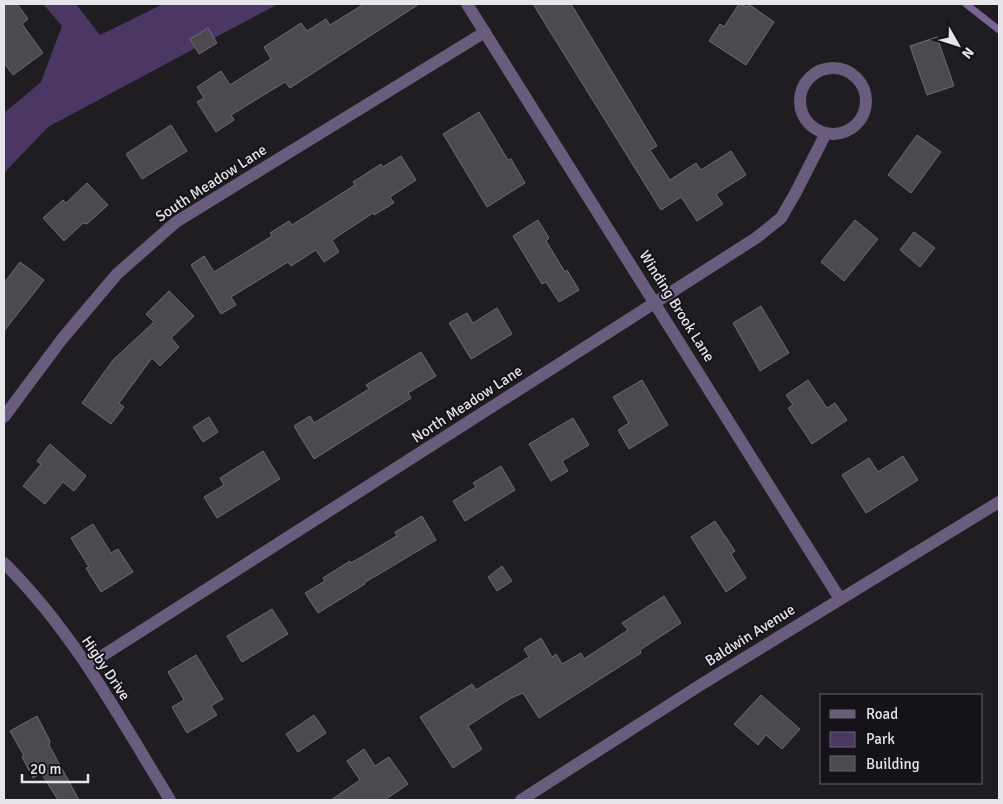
<svg xmlns="http://www.w3.org/2000/svg" width="1003" height="804" font-family="Signika,sans-serif">
  <style>
    .green { fill: #4a3764 }
    .lines { fill: none; stroke-linecap: round; stroke-linejoin: round }
    .stream { stroke: #7a6496; stroke-width: 7 }
    .building { fill: #4c4951; stroke: #6e6b73 }
    .minor { stroke: #695c7d; stroke-width: 12 }
    .labels { text-anchor: middle; stroke-width: 4; stroke-linejoin: round; paint-order: stroke }
    .street-label { font-size: 15px; fill: #e6e5e9; stroke: #151319 }
  </style>
  <rect width="100%" height="100%" fill="#1f1c22"/>
  <path class="green" d="M 43,4 L 76,4 L 100,35 L 163,4 L 278,4 L 48,127 L 4,173 L 4,113 L 41,82 L 62,26 Z"/>
  <g class="lines">
    <path class="stream" d="M 966,4 L 999,30"/>
  </g>
  <g class="building">
    <path d="M 4,4 L 17,4 L 28,19 L 22,24 L 43,53 L 13,75 L 4,63 Z"/>
    <path d="M 364,4 L 419,4 L 290,88 L 285,82 L 231,115 L 234,120 L 216,132 L 197,102 L 204,98 L 197,87 L 221,71 L 230,85 L 271,59 L 264,47 L 301,23 L 307,31 L 326,19 L 330,25 Z"/>
    <path d="M 533,4 L 571,4 L 657,146 L 650,150 L 670,180 L 696,163 L 701,170 L 731,151 L 746,175 L 716,194 L 723,204 L 697,221 L 681,197 L 661,210 Z"/>
    <path d="M 739,4 L 747,7 L 750,5 L 774,22 L 746,65 L 709,41 L 720,24 L 724,27 Z"/>
    <path d="M 208,28 L 217,43 L 199,54 L 190,39 Z"/>
    <path d="M 937,37 L 954,86 L 927,95 L 910,46 Z"/>
    <path d="M 479,112 L 508,160 L 511,159 L 525,183 L 487,207 L 443,134 Z"/>
    <path d="M 171,125 L 187,151 L 142,179 L 126,154 Z"/>
    <path d="M 917,135 L 941,152 L 911,193 L 888,175 Z"/>
    <path d="M 401,156 L 416,180 L 390,197 L 394,203 L 374,215 L 373,213 L 332,240 L 339,252 L 324,262 L 316,250 L 291,266 L 288,262 L 231,297 L 236,305 L 221,314 L 191,265 L 204,256 L 214,272 L 272,236 L 270,233 L 289,221 L 292,225 L 355,185 L 353,182 L 381,164 L 383,167 Z"/>
    <path d="M 87,183 L 108,205 L 87,224 L 83,223 L 64,241 L 43,218 L 63,200 L 66,203 Z"/>
    <path d="M 538,220 L 549,238 L 546,241 L 565,272 L 567,270 L 579,290 L 559,302 L 546,282 L 542,284 L 513,236 Z"/>
    <path d="M 855,220 L 878,239 L 844,281 L 821,262 Z"/>
    <path d="M 914,232 L 935,248 L 920,267 L 900,250 Z"/>
    <path d="M 20,262 L 44,280 L 4,331 L 4,283 Z"/>
    <path d="M 169,291 L 194,316 L 171,338 L 179,347 L 160,366 L 152,358 L 119,403 L 124,407 L 111,424 L 82,403 L 113,360 L 154,322 L 146,314 Z"/>
    <path d="M 761,306 L 789,353 L 760,371 L 733,323 Z"/>
    <path d="M 497,308 L 512,334 L 471,359 L 449,323 L 467,313 L 473,323 Z"/>
    <path d="M 421,352 L 436,376 L 408,393 L 411,398 L 314,459 L 294,426 L 310,416 L 314,423 L 369,389 L 366,385 Z"/>
    <path d="M 642,380 L 668,425 L 629,449 L 618,430 L 629,423 L 613,397 Z"/>
    <path d="M 808,380 L 827,408 L 835,403 L 847,420 L 812,444 L 788,408 L 793,405 L 786,395 Z"/>
    <path d="M 209,417 L 218,432 L 203,442 L 193,427 Z"/>
    <path d="M 573,418 L 589,445 L 562,461 L 568,471 L 551,481 L 529,444 Z"/>
    <path d="M 50,444 L 86,476 L 74,491 L 63,482 L 45,504 L 23,486 L 41,464 L 37,461 Z"/>
    <path d="M 263,451 L 280,479 L 217,518 L 204,497 L 224,485 L 220,478 Z"/>
    <path d="M 903,456 L 918,480 L 866,513 L 842,475 L 869,458 L 878,472 Z"/>
    <path d="M 501,466 L 515,490 L 465,521 L 453,501 L 476,487 L 473,483 Z"/>
    <path d="M 422,516 L 436,540 L 364,583 L 365,584 L 318,613 L 305,593 L 325,581 L 323,578 L 350,561 L 351,563 L 397,536 L 395,532 Z"/>
    <path d="M 715,521 L 735,551 L 731,554 L 746,578 L 726,592 L 691,537 Z"/>
    <path d="M 93,524 L 111,553 L 118,549 L 133,572 L 101,592 L 86,568 L 89,567 L 71,538 Z"/>
    <path d="M 502,566 L 512,581 L 497,591 L 488,577 Z"/>
    <path d="M 664,596 L 681,623 L 640,650 L 641,653 L 539,718 L 523,693 L 511,698 L 468,726 L 482,749 L 453,768 L 420,717 L 472,684 L 476,690 L 529,657 L 524,649 L 541,638 L 552,657 L 556,654 L 562,664 L 581,653 L 584,659 L 628,630 L 622,623 Z"/>
    <path d="M 272,609 L 288,634 L 242,662 L 227,636 Z"/>
    <path d="M 196,655 L 223,699 L 211,706 L 217,715 L 187,733 L 172,707 L 184,700 L 168,672 Z"/>
    <path d="M 761,695 L 800,729 L 782,749 L 766,735 L 758,745 L 734,724 Z"/>
    <path d="M 314,715 L 326,733 L 298,752 L 286,734 Z"/>
    <path d="M 37,716 L 50,741 L 49,745 L 79,800 L 58,800 L 41,773 L 33,778 L 22,757 L 24,756 L 10,731 Z"/>
    <path d="M 364,749 L 375,766 L 389,757 L 408,784 L 385,800 L 331,800 L 360,780 L 347,761 Z"/>
  </g>
  <g class="lines">
    <g class="minor">
      <path d="M 467,4 L 840,599"/>
      <circle cx="833" cy="101" r="33"/>
      <path d="M 4,417 L 62,339 L 117,274 L 176,222 L 485,32"/>
      <path d="M 4,563 C 73,631 120,718 170,800"/>
      <path d="M 88,665 L 756,238 L 781,218 L 796,192 L 826,133"/>
      <path d="M 521,800 L 702,684 L 999,502"/>
    </g>
  </g>
  <g class="labels">
    <g class="street-label">
      <text transform="translate(211 183) rotate(-33)" y="5">South Meadow Lane</text>
      <text transform="translate(677 306) rotate(58)" y="5">Winding Brook Lane</text>
      <text transform="translate(467 404) rotate(-33)" y="5">North Meadow Lane</text>
      <text transform="translate(750 635) rotate(-32)" y="5">Baldwin Avenue</text>
      <text transform="translate(106 668) rotate(56)" y="5">Higby Drive</text>
    </g>
  </g>
  <rect width="1003" height="804" fill="none" stroke="#e6e5e9" stroke-width="10"/>
  <rect x="820" y="694" width="162" height="90" fill="#151319" stroke="#69676c"/>
  <rect x="830" y="710" width="25" height="8" fill="#695c7d" stroke="#69676c"/>
  <text x="866" y="719" font-size="15" fill="#e6e5e9">Road</text>
  <rect x="830" y="732" width="25" height="15" fill="#4a3764" stroke="#69676c"/>
  <text x="866" y="744" font-size="15" fill="#e6e5e9">Park</text>
  <rect x="830" y="756" width="25" height="15" fill="#4c4951" stroke="#69676c"/>
  <text x="866" y="769" font-size="15" fill="#e6e5e9">Building</text>
  <g transform="translate(958 45) rotate(129)" stroke="#151319" stroke-width="4" paint-order="stroke">
  <path d="M0-4L9 19L0 12L-9 19Z" fill="#e6e5e9"/>
  <text y="-8" font-size="14" font-weight="bold" text-anchor="middle" fill="#e6e5e9">N</text>
  </g>
  <path d="M22 774v8h66v-8" fill="none" stroke="#e6e5e9" stroke-width="2.5"/>
  <text x="30" y="774" font-size="15" fill="#e6e5e9" stroke="#151319" stroke-width="4" paint-order="stroke">20 m</text>
</svg>
